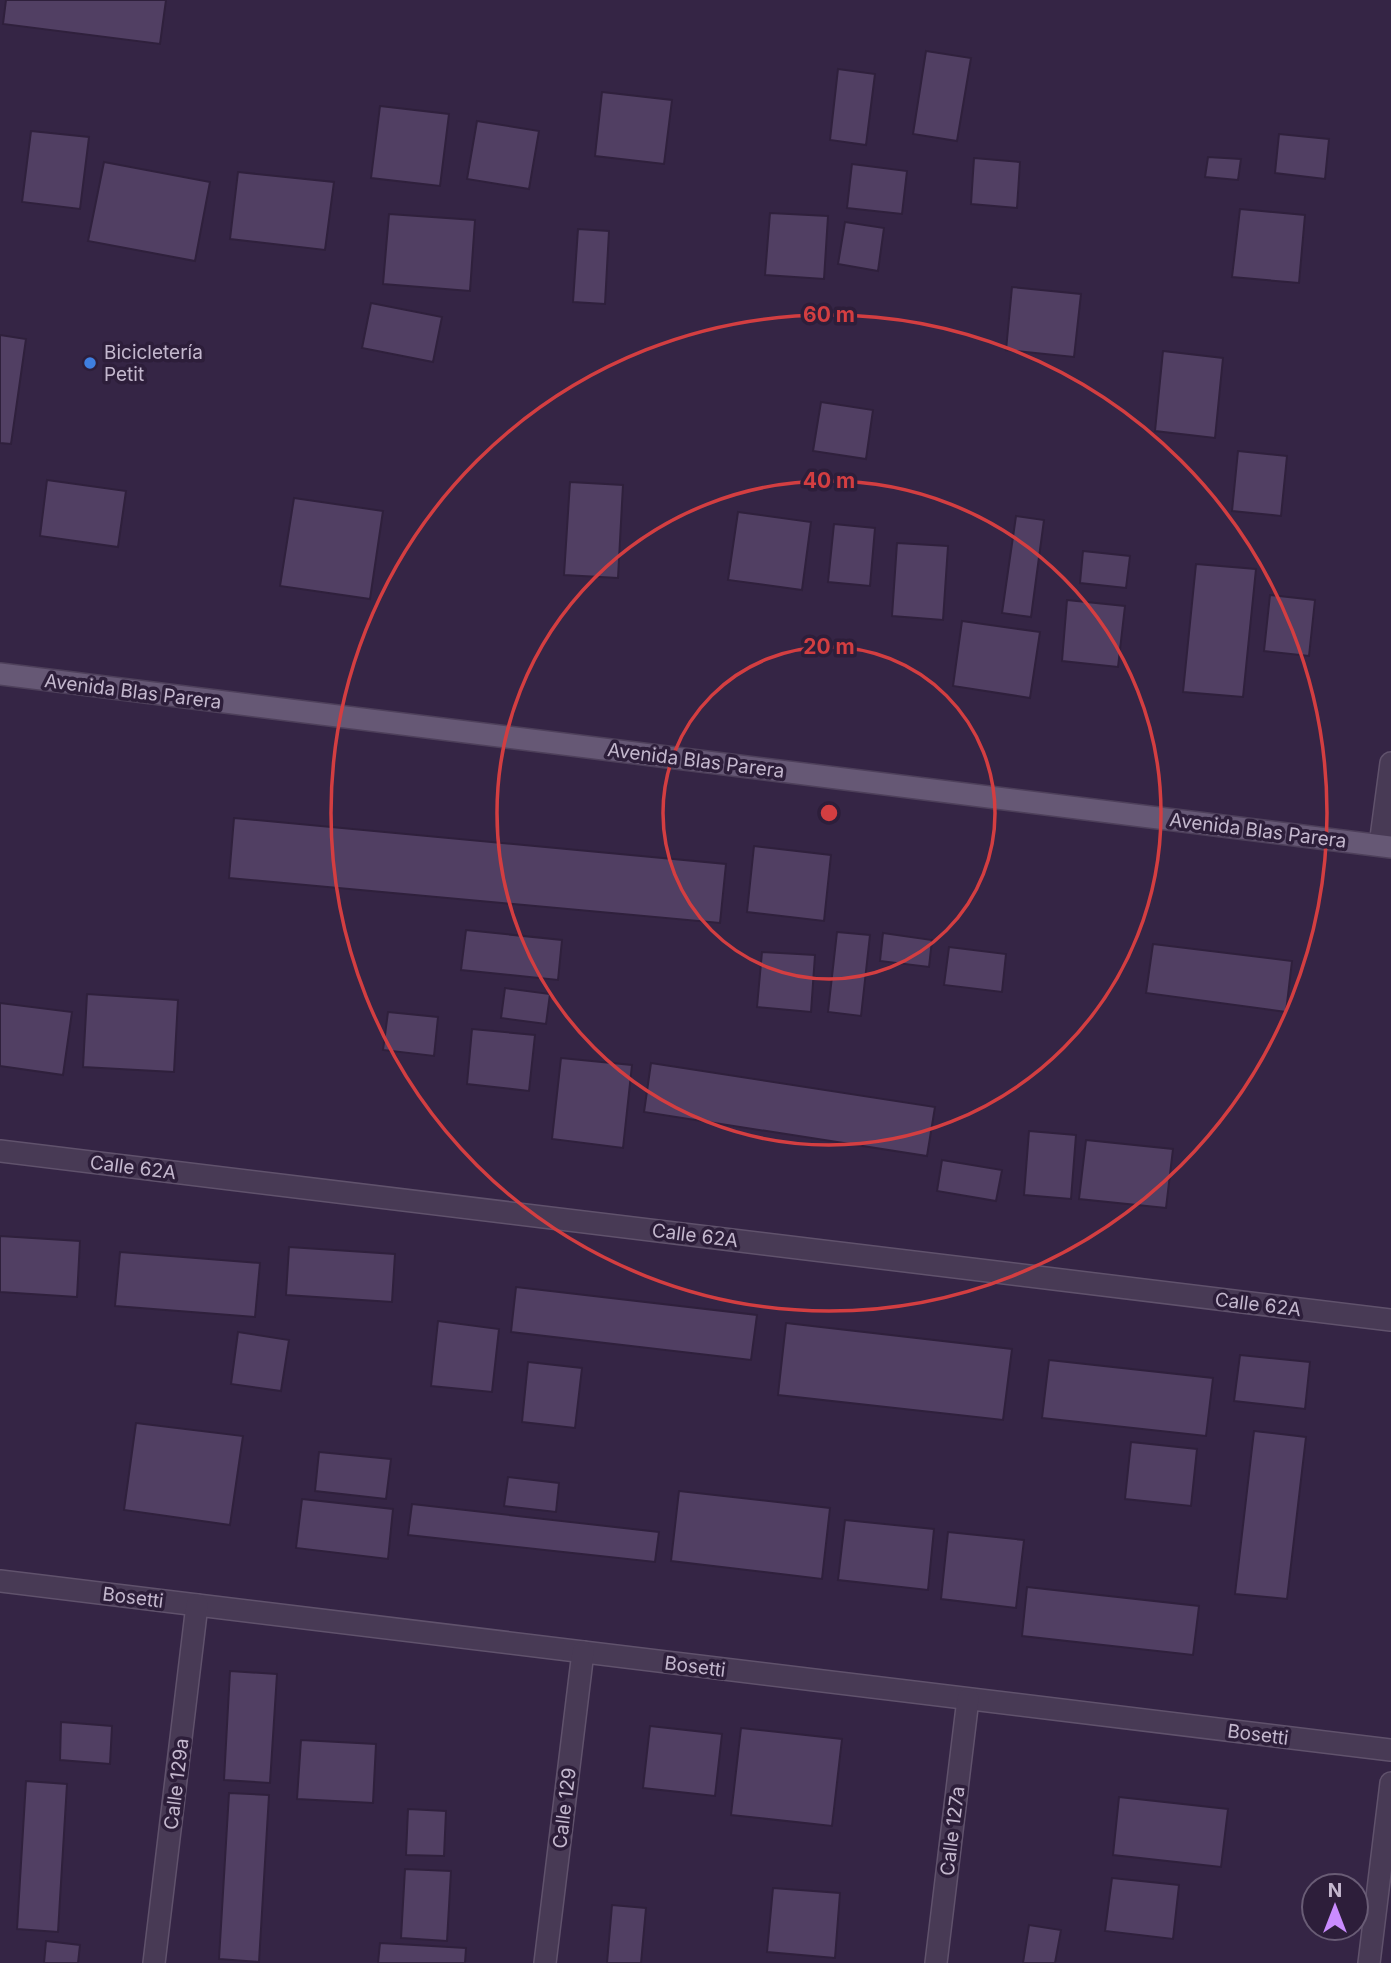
<svg xmlns="http://www.w3.org/2000/svg" width="1391" height="1963" font-family="Inter,sans-serif">
  <style>
    .building { fill: #513f63; stroke: #2f203c; stroke-width: 2 }
    .lines { fill: none; stroke-linecap: round; stroke-linejoin: round }
    .street-casing { stroke: #60526c; stroke-width: 24 }
    .primary-casing { stroke: #4e405b; stroke-width: 24 }
    .street { stroke: #483a55; stroke-width: 21 }
    .primary { stroke: #665875; stroke-width: 21 }
    .ring { fill: none; stroke: #d33e41; stroke-width: 3.5 }
    .shop-dot { fill: #3f7fe0; stroke: #2d1e3a; stroke-width: 2.5 }
    .labels { text-anchor: middle; stroke-width: 7; stroke-linejoin: round; paint-order: stroke }
    .poi-label { font-size: 19px; fill: #c4b8ce; stroke: #2d1e3a; text-anchor: start }
    .street-label { font-size: 19px; fill: #c4b8ce; stroke: #2d1e3a }
    .centre { fill: #d33e41; stroke: #2d1e3a; stroke-width: 3.5 }
    .ring-label { font-size: 21px; text-anchor: middle; font-weight: bold; fill: #d33e41; stroke: #2d1e3a; stroke-width: 7; stroke-linejoin: round; paint-order: stroke }
  </style>
  <rect width="100%" height="100%" fill="#352545"/>
  <g class="building">
    <path d="M 6,0 L 166,0 L 160,44 L 3,24 Z"/>
    <path d="M 926,51 L 971,58 L 957,141 L 913,134 Z"/>
    <path d="M 838,69 L 875,74 L 866,145 L 830,140 Z"/>
    <path d="M 602,92 L 672,100 L 664,164 L 595,156 Z"/>
    <path d="M 380,106 L 449,114 L 440,186 L 371,178 Z"/>
    <path d="M 477,121 L 539,131 L 529,189 L 467,179 Z"/>
    <path d="M 31,131 L 89,137 L 80,209 L 22,202 Z"/>
    <path d="M 1279,134 L 1329,139 L 1325,179 L 1275,173 Z"/>
    <path d="M 1208,157 L 1241,159 L 1238,180 L 1205,177 Z"/>
    <path d="M 974,158 L 1020,162 L 1017,208 L 971,204 Z"/>
    <path d="M 104,162 L 210,182 L 195,261 L 88,241 Z"/>
    <path d="M 852,164 L 907,171 L 902,214 L 847,208 Z"/>
    <path d="M 238,172 L 334,182 L 325,250 L 230,239 Z"/>
    <path d="M 1240,209 L 1305,215 L 1299,283 L 1232,277 Z"/>
    <path d="M 770,213 L 828,216 L 824,279 L 765,275 Z"/>
    <path d="M 389,214 L 475,220 L 470,291 L 383,284 Z"/>
    <path d="M 845,222 L 884,228 L 878,271 L 838,264 Z"/>
    <path d="M 578,229 L 609,231 L 605,304 L 573,302 Z"/>
    <path d="M 1012,287 L 1081,294 L 1074,357 L 1006,350 Z"/>
    <path d="M 371,303 L 442,317 L 433,362 L 362,348 Z"/>
    <path d="M 0,335 L 26,339 L 11,444 L 0,443 Z"/>
    <path d="M 1163,351 L 1223,358 L 1215,438 L 1155,431 Z"/>
    <path d="M 821,402 L 873,410 L 866,459 L 813,451 Z"/>
    <path d="M 1238,451 L 1287,456 L 1281,516 L 1232,511 Z"/>
    <path d="M 47,480 L 126,491 L 118,547 L 40,536 Z"/>
    <path d="M 570,482 L 623,485 L 618,578 L 564,575 Z"/>
    <path d="M 294,498 L 383,511 L 370,599 L 280,586 Z"/>
    <path d="M 738,512 L 811,522 L 802,590 L 728,580 Z"/>
    <path d="M 1016,516 L 1044,520 L 1031,617 L 1002,613 Z"/>
    <path d="M 834,524 L 875,528 L 870,586 L 828,582 Z"/>
    <path d="M 897,543 L 948,546 L 943,620 L 892,616 Z"/>
    <path d="M 1083,551 L 1130,556 L 1126,588 L 1080,583 Z"/>
    <path d="M 1196,564 L 1256,569 L 1243,697 L 1183,692 Z"/>
    <path d="M 1270,595 L 1315,600 L 1309,656 L 1264,651 Z"/>
    <path d="M 1067,600 L 1125,606 L 1118,667 L 1062,661 Z"/>
    <path d="M 962,621 L 1040,632 L 1030,698 L 953,686 Z"/>
    <path d="M 234,818 L 726,864 L 720,923 L 229,878 Z"/>
    <path d="M 754,846 L 831,855 L 824,921 L 747,912 Z"/>
    <path d="M 466,930 L 562,940 L 558,980 L 461,970 Z"/>
    <path d="M 837,932 L 870,935 L 861,1016 L 828,1012 Z"/>
    <path d="M 883,933 L 932,940 L 929,967 L 880,961 Z"/>
    <path d="M 1153,944 L 1292,961 L 1286,1012 L 1146,993 Z"/>
    <path d="M 949,947 L 1006,954 L 1002,992 L 944,985 Z"/>
    <path d="M 762,952 L 815,955 L 811,1012 L 757,1007 Z"/>
    <path d="M 505,988 L 550,994 L 546,1024 L 501,1018 Z"/>
    <path d="M 87,994 L 178,1000 L 174,1072 L 83,1067 Z"/>
    <path d="M 0,1003 L 72,1012 L 63,1075 L 0,1066 Z"/>
    <path d="M 388,1012 L 438,1017 L 434,1056 L 383,1050 Z"/>
    <path d="M 472,1029 L 535,1035 L 529,1091 L 467,1084 Z"/>
    <path d="M 561,1058 L 632,1065 L 623,1148 L 552,1139 Z"/>
    <path d="M 651,1063 L 935,1107 L 927,1156 L 644,1112 Z"/>
    <path d="M 1029,1131 L 1076,1135 L 1071,1199 L 1024,1195 Z"/>
    <path d="M 1086,1140 L 1173,1149 L 1166,1208 L 1079,1199 Z"/>
    <path d="M 942,1160 L 1002,1170 L 996,1201 L 937,1191 Z"/>
    <path d="M 0,1236 L 80,1241 L 77,1297 L 0,1292 Z"/>
    <path d="M 289,1247 L 395,1254 L 392,1302 L 286,1295 Z"/>
    <path d="M 120,1252 L 260,1263 L 255,1317 L 115,1306 Z"/>
    <path d="M 516,1287 L 757,1315 L 751,1360 L 511,1332 Z"/>
    <path d="M 438,1321 L 499,1329 L 492,1392 L 431,1386 Z"/>
    <path d="M 786,1323 L 1012,1349 L 1003,1420 L 778,1395 Z"/>
    <path d="M 238,1332 L 289,1340 L 281,1391 L 231,1384 Z"/>
    <path d="M 1240,1355 L 1310,1362 L 1305,1409 L 1234,1401 Z"/>
    <path d="M 1049,1360 L 1213,1378 L 1206,1436 L 1042,1418 Z"/>
    <path d="M 528,1362 L 582,1368 L 575,1428 L 522,1422 Z"/>
    <path d="M 136,1423 L 243,1436 L 230,1525 L 124,1510 Z"/>
    <path d="M 1254,1431 L 1306,1437 L 1287,1599 L 1235,1594 Z"/>
    <path d="M 1131,1442 L 1197,1449 L 1191,1506 L 1125,1499 Z"/>
    <path d="M 319,1452 L 391,1459 L 386,1499 L 315,1491 Z"/>
    <path d="M 508,1477 L 559,1483 L 556,1512 L 504,1506 Z"/>
    <path d="M 679,1491 L 830,1508 L 822,1579 L 671,1561 Z"/>
    <path d="M 302,1499 L 393,1509 L 388,1559 L 296,1548 Z"/>
    <path d="M 412,1504 L 659,1532 L 655,1562 L 408,1535 Z"/>
    <path d="M 845,1520 L 934,1529 L 928,1590 L 838,1580 Z"/>
    <path d="M 948,1532 L 1024,1540 L 1016,1608 L 941,1599 Z"/>
    <path d="M 1027,1587 L 1199,1606 L 1193,1655 L 1022,1636 Z"/>
    <path d="M 230,1671 L 277,1674 L 270,1783 L 224,1780 Z"/>
    <path d="M 61,1722 L 112,1726 L 110,1764 L 60,1760 Z"/>
    <path d="M 650,1726 L 722,1734 L 715,1796 L 643,1788 Z"/>
    <path d="M 741,1728 L 842,1739 L 832,1826 L 731,1815 Z"/>
    <path d="M 301,1740 L 376,1744 L 373,1803 L 297,1799 Z"/>
    <path d="M 26,1781 L 67,1784 L 58,1932 L 17,1929 Z"/>
    <path d="M 229,1793 L 269,1795 L 259,1962 L 219,1959 Z"/>
    <path d="M 1119,1797 L 1228,1809 L 1221,1867 L 1113,1855 Z"/>
    <path d="M 408,1809 L 446,1811 L 444,1856 L 406,1855 Z"/>
    <path d="M 405,1869 L 451,1871 L 447,1941 L 401,1938 Z"/>
    <path d="M 1112,1878 L 1179,1885 L 1173,1939 L 1105,1931 Z"/>
    <path d="M 773,1888 L 840,1893 L 835,1958 L 767,1952 Z"/>
    <path d="M 612,1905 L 646,1908 L 641,1963 L 607,1963 Z"/>
    <path d="M 1029,1925 L 1061,1930 L 1055,1963 L 1023,1963 Z"/>
    <path d="M 46,1941 L 80,1945 L 78,1963 L 44,1963 Z"/>
    <path d="M 380,1943 L 466,1948 L 465,1963 L 378,1963 Z"/>
  </g>
  <g class="lines">
    <g class="street-casing">
      <g id="street">
        <path d="M 1380,845 L 1391,763"/>
        <path d="M 0,1151 L 1391,1320"/>
        <path d="M 0,1581 L 1391,1750"/>
        <path d="M 154,1963 L 197,1605"/>
        <path d="M 545,1963 L 583,1652"/>
        <path d="M 936,1963 L 968,1699"/>
        <path d="M 1369,1963 L 1391,1783"/>
      </g>
    </g>
    <g class="primary-casing">
      <path id="primary" d="M 0,674 L 1391,847"/>
    </g>
    <use href="#street" class="street"/>
    <use href="#primary" class="primary"/>
  </g>
  <g class="ring">
    <circle cx="829" cy="813" r="166"/>
    <circle cx="829" cy="813" r="332"/>
    <circle cx="829" cy="813" r="498"/>
  </g>
  <circle class="shop-dot" cx="90" cy="363" r="7"/>
  <g class="labels">
    <g class="poi-label">
      <text x="104" y="359">Bicicletería<tspan x="104" dy="22">Petit</tspan></text>
    </g>
    <g class="street-label">
      <text transform="translate(133 691) rotate(7)" y="7">Avenida Blas Parera</text>
      <text transform="translate(696 760) rotate(7)" y="7">Avenida Blas Parera</text>
      <text transform="translate(1258 830) rotate(7)" y="7">Avenida Blas Parera</text>
      <text transform="translate(133 1167) rotate(7)" y="7">Calle 62A</text>
      <text transform="translate(695 1235) rotate(7)" y="7">Calle 62A</text>
      <text transform="translate(1258 1304) rotate(7)" y="7">Calle 62A</text>
      <text transform="translate(133 1597) rotate(7)" y="7">Bosetti</text>
      <text transform="translate(695 1666) rotate(7)" y="7">Bosetti</text>
      <text transform="translate(1258 1734) rotate(7)" y="7">Bosetti</text>
      <text transform="translate(176 1784) rotate(-83)" y="7">Calle 129a</text>
      <text transform="translate(564 1808) rotate(-83)" y="7">Calle 129</text>
      <text transform="translate(952 1831) rotate(-83)" y="7">Calle 127a</text>
    </g>
  </g>
  <circle cx="829" cy="813" r="10" class="centre"/>
  <g class="ring-label">
    <text x="829" y="322">60 m</text>
    <text x="829" y="488">40 m</text>
    <text x="829" y="654">20 m</text>
  </g>
  <g transform="translate(1335 1907)"><circle r="33" fill="#2d1e3a" stroke="#695c75" stroke-width="2"/>
  <path d="M0-5L12 26L0 18L-12 26Z" fill="#ca8cff"/>
  <text y="-10" font-size="19" font-weight="bold" text-anchor="middle" fill="#c4b8ce">N</text>
  </g>
</svg>
